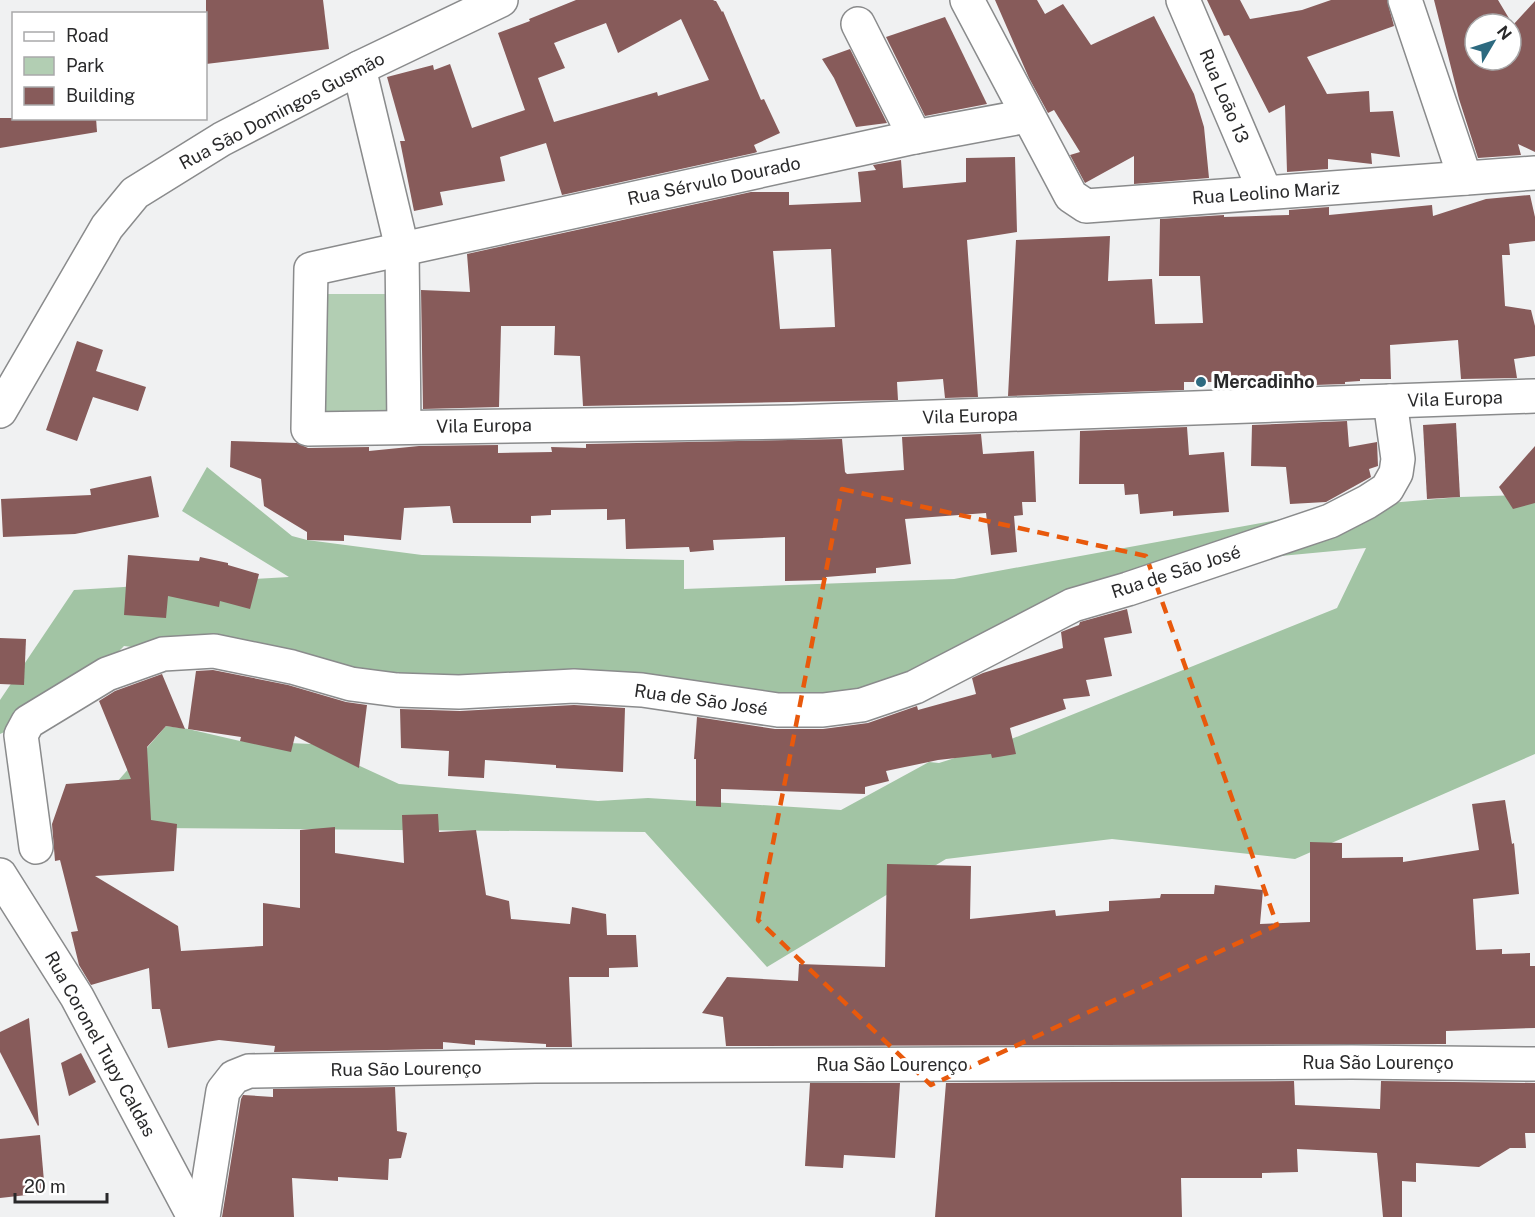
<svg xmlns="http://www.w3.org/2000/svg" width="1535" height="1217" font-family="'Public Sans',sans-serif">
  <style>
    .green { fill: #b2ceb3 }
    .forest { fill: #a2c4a4 }
    .building { fill: #875b5a; fill-rule: evenodd }
    .lines { fill: none; stroke-linecap: round; stroke-linejoin: round }
    .minor-casing { stroke: #8a8b8c; stroke-width: 36 }
    .minor { stroke: #fff; stroke-width: 33 }
    .marked { fill: none; stroke: #e8590c; stroke-width: 4.5; stroke-dasharray: 12 8; stroke-linejoin: round }
    .poi-dot { fill: #2d6a80; stroke: #fff; stroke-width: 2 }
    .labels { text-anchor: middle; stroke-width: 6; stroke-linejoin: round; paint-order: stroke }
    .street-label { font-size: 18px; fill: #29292a; stroke: #fff }
    .poi-label { font-size: 18px; font-weight: bold; fill: #29292a; stroke: #fff; text-anchor: start }
  </style>
  <rect width="100%" height="100%" fill="#f0f1f2"/>
  <path class="green" d="M 318,294 L 389,294 L 390,418 L 318,417 Z"/>
  <path class="forest" d="M 207,467 L 292,536 L 307,540 L 422,555 L 684,560 L 684,589 L 954,579 L 1354,506 L 1460,497 L 1521,495 L 1535,491 L 1535,754 L 1295,859 L 1112,839 L 946,859 L 767,967 L 645,832 L 158,828 L 110,790 L 166,726 L 188,729 L 240,741 L 312,744 L 399,784 L 598,801 L 648,798 L 841,810 L 929,762 L 939,763 L 999,744 L 1337,608 L 1366,548 L 1216,562 L 855,700 L 404,680 L 124,646 L 69,703 L 0,734 L 0,700 L 74,590 L 289,577 L 182,511 Z"/>
  <g class="building">
    <path d="M 206,0 L 323,0 L 329,49 L 206,64 Z"/>
    <path d="M 576,0 L 715,0 L 713,1 L 716,1 L 722,12 L 723,11 L 761,100 L 764,99 L 780,133 L 754,145 L 757,152 L 754,153 L 562,195 L 546,143 L 500,157 L 505,181 L 440,192 L 443,205 L 414,211 L 400,141 L 405,141 L 387,77 L 433,65 L 434,70 L 450,64 L 472,128 L 525,110 L 498,33 L 530,21 L 529,19 ZM 681,19 L 709,80 L 658,96 L 657,92 L 554,122 L 538,78 L 565,68 L 554,43 L 606,23 L 618,53 Z"/>
    <path d="M 995,0 L 1037,0 L 1045,14 L 1063,4 L 1091,45 L 1154,16 L 1194,94 L 1204,127 L 1209,178 L 1134,184 L 1134,156 L 1085,183 L 1070,155 L 1080,152 L 1054,110 L 1048,113 L 1029,78 Z"/>
    <path d="M 1207,0 L 1240,0 L 1250,19 L 1302,10 L 1331,0 L 1387,0 L 1394,26 L 1307,57 L 1327,94 L 1369,91 L 1370,112 L 1393,111 L 1400,157 L 1371,153 L 1372,164 L 1328,159 L 1328,169 L 1287,172 L 1285,105 L 1269,113 L 1229,35 L 1224,36 Z"/>
    <path d="M 1434,0 L 1498,0 L 1513,25 L 1535,1 L 1535,152 L 1518,144 L 1521,155 L 1478,158 L 1459,99 ZM 1475,24 L 1511,24 L 1511,60 L 1475,60 Z"/>
    <path d="M 945,17 L 987,104 L 925,116 L 886,37 Z"/>
    <path d="M 850,49 L 887,123 L 856,127 L 834,78 L 822,59 Z"/>
    <path d="M 0,118 L 96,118 L 97,132 L 0,148 Z"/>
    <path d="M 1015,157 L 1017,232 L 967,240 L 978,397 L 945,398 L 943,379 L 897,382 L 898,400 L 583,406 L 580,356 L 554,355 L 555,326 L 501,326 L 499,407 L 423,409 L 421,290 L 470,292 L 467,254 L 751,192 L 789,192 L 789,205 L 861,202 L 858,172 L 876,170 L 873,165 L 901,160 L 903,188 L 966,182 L 966,158 ZM 831,249 L 835,327 L 780,329 L 773,251 Z"/>
    <path d="M 1530,195 L 1535,217 L 1535,241 L 1509,244 L 1510,255 L 1502,255 L 1505,306 L 1531,310 L 1535,326 L 1535,356 L 1514,359 L 1517,378 L 1461,379 L 1458,340 L 1390,345 L 1391,379 L 1360,379 L 1360,381 L 1345,382 L 1345,384 L 1252,387 L 1252,382 L 1184,382 L 1184,390 L 1008,396 L 1016,240 L 1110,236 L 1108,281 L 1152,279 L 1155,324 L 1203,323 L 1200,276 L 1159,276 L 1160,219 L 1224,215 L 1224,217 L 1289,215 L 1289,210 L 1329,207 L 1329,215 L 1432,205 L 1433,216 L 1486,199 Z"/>
    <path d="M 77,341 L 103,350 L 96,371 L 146,387 L 138,411 L 93,397 L 77,441 L 46,430 Z"/>
    <path d="M 1347,421 L 1349,447 L 1377,442 L 1378,466 L 1369,469 L 1371,477 L 1326,502 L 1290,504 L 1286,467 L 1251,466 L 1252,425 Z"/>
    <path d="M 1456,423 L 1460,497 L 1427,499 L 1423,425 Z"/>
    <path d="M 1187,427 L 1189,455 L 1224,452 L 1229,512 L 1173,516 L 1173,511 L 1140,514 L 1138,494 L 1125,495 L 1124,484 L 1079,484 L 1080,431 Z"/>
    <path d="M 981,434 L 983,454 L 1034,451 L 1036,502 L 1022,502 L 1023,515 L 1014,516 L 1017,552 L 991,555 L 986,513 L 905,519 L 911,564 L 876,568 L 876,573 L 826,577 L 826,580 L 785,581 L 785,537 L 713,540 L 714,550 L 690,552 L 689,547 L 626,549 L 625,519 L 607,520 L 607,509 L 551,510 L 551,515 L 531,516 L 531,523 L 453,523 L 450,506 L 404,508 L 401,540 L 344,535 L 344,541 L 307,540 L 307,532 L 264,506 L 261,479 L 230,467 L 231,441 L 297,443 L 308,448 L 369,447 L 369,451 L 419,446 L 498,445 L 498,453 L 552,452 L 551,447 L 586,448 L 586,444 L 842,439 L 845,472 L 847,474 L 904,470 L 902,437 Z"/>
    <path d="M 1535,446 L 1535,503 L 1513,509 L 1499,487 Z"/>
    <path d="M 151,476 L 159,517 L 75,534 L 3,537 L 1,499 L 91,495 L 90,489 Z"/>
    <path d="M 128,555 L 199,561 L 200,557 L 228,563 L 228,565 L 259,574 L 250,609 L 220,601 L 219,607 L 168,596 L 166,618 L 124,615 Z"/>
    <path d="M 1127,609 L 1132,633 L 1104,638 L 1112,676 L 1086,680 L 1090,696 L 1063,699 L 1066,709 L 1010,728 L 1016,754 L 992,758 L 991,754 L 938,760 L 886,771 L 889,781 L 865,787 L 865,794 L 721,789 L 721,807 L 696,806 L 696,759 L 694,759 L 697,717 L 775,729 L 823,729 L 868,723 L 917,706 L 918,710 L 976,694 L 972,678 L 983,673 L 1063,648 L 1061,632 L 1079,625 L 1080,622 Z"/>
    <path d="M 0,638 L 26,639 L 24,685 L 0,684 Z"/>
    <path d="M 213,670 L 288,685 L 346,702 L 367,705 L 359,768 L 295,736 L 291,752 L 240,741 L 241,737 L 188,729 L 196,671 Z"/>
    <path d="M 162,674 L 185,729 L 166,726 L 147,747 L 151,820 L 177,824 L 174,871 L 95,876 L 178,926 L 181,951 L 263,946 L 263,903 L 300,908 L 300,830 L 335,827 L 335,853 L 404,863 L 402,815 L 438,814 L 439,832 L 476,830 L 486,895 L 509,901 L 511,919 L 570,924 L 572,907 L 606,914 L 607,935 L 636,935 L 638,967 L 609,968 L 609,977 L 569,977 L 572,1047 L 546,1047 L 546,1044 L 475,1040 L 475,1045 L 443,1042 L 443,1049 L 274,1052 L 275,1046 L 219,1040 L 168,1048 L 160,1009 L 152,1009 L 149,968 L 91,985 L 79,965 L 71,932 L 78,931 L 60,860 L 55,861 L 52,824 L 66,784 L 131,779 L 99,701 L 115,691 Z"/>
    <path d="M 574,705 L 625,708 L 623,772 L 556,768 L 556,765 L 485,760 L 484,778 L 448,776 L 449,751 L 401,748 L 400,709 L 460,711 Z"/>
    <path d="M 1505,800 L 1512,844 L 1514,843 L 1519,894 L 1473,899 L 1476,950 L 1502,949 L 1502,954 L 1530,953 L 1530,966 L 1535,966 L 1535,1028 L 1446,1031 L 1446,1044 L 726,1046 L 723,1017 L 702,1013 L 727,977 L 798,981 L 799,964 L 885,967 L 887,864 L 971,866 L 970,919 L 1055,910 L 1056,916 L 1109,911 L 1109,901 L 1160,898 L 1161,894 L 1214,894 L 1215,885 L 1263,890 L 1260,924 L 1310,922 L 1310,842 L 1342,843 L 1342,858 L 1403,857 L 1403,862 L 1479,850 L 1472,804 Z"/>
    <path d="M 29,1018 L 39,1125 L 38,1126 L 0,1052 L 0,1032 Z"/>
    <path d="M 81,1053 L 96,1082 L 69,1096 L 61,1063 Z"/>
    <path d="M 1294,1081 L 1295,1105 L 1380,1109 L 1381,1081 L 1535,1083 L 1535,1133 L 1525,1133 L 1526,1148 L 1510,1148 L 1479,1167 L 1416,1163 L 1416,1182 L 1402,1181 L 1402,1217 L 1383,1217 L 1377,1153 L 1297,1149 L 1298,1172 L 1262,1173 L 1262,1178 L 1181,1178 L 1182,1217 L 935,1217 L 946,1083 Z"/>
    <path d="M 810,1083 L 900,1083 L 895,1158 L 844,1155 L 843,1168 L 805,1166 Z"/>
    <path d="M 395,1087 L 397,1131 L 407,1133 L 401,1158 L 389,1159 L 388,1180 L 338,1177 L 338,1181 L 292,1178 L 294,1217 L 222,1217 L 241,1099 L 243,1095 L 273,1097 L 273,1089 Z"/>
    <path d="M 40,1135 L 45,1193 L 0,1198 L 0,1139 Z"/>
  </g>
  <g class="lines">
    <g class="minor-casing">
      <g id="minor">
        <path d="M 967,0 L 1071,196 L 1086,206 L 1535,173"/>
        <path d="M 1183,0 L 1265,192"/>
        <path d="M 1405,0 L 1465,178"/>
        <path d="M 858,24 L 915,137"/>
        <path d="M 359,68 L 402,248 L 404,427"/>
        <path d="M 1027,116 L 915,137 L 311,269 L 308,429 L 792,422 L 1535,396"/>
        <path d="M 0,411 L 107,227 L 135,193 L 222,139 L 359,68 L 501,0"/>
        <path d="M 36,847 L 21,735 L 28,722 L 107,674 L 163,654 L 214,651 L 292,667 L 351,684 L 397,690 L 459,692 L 574,686 L 642,690 L 778,710 L 823,710 L 862,705 L 915,687 L 1073,605 L 1128,589 L 1330,521 L 1367,502 L 1387,489 L 1396,473 L 1398,459 L 1390,401"/>
        <path d="M 0,875 L 77,997 L 194,1217"/>
        <path d="M 203,1217 L 223,1091 L 234,1077 L 249,1071 L 535,1066 L 1352,1062 L 1535,1064"/>
      </g>
    </g>
    <use href="#minor" class="minor"/>
  </g>
  <path class="marked" d="M 842,489 L 1146,556 L 1277,925 L 931,1085 L 758,920 Z"/>
  <circle class="poi-dot" cx="1201" cy="382" r="6"/>
  <g class="labels">
    <g class="street-label">
      <text transform="translate(1224 96) rotate(67)" y="6">Rua Loão 13</text>
      <text transform="translate(282 111) rotate(-28)" y="6">Rua São Domingos Gusmão</text>
      <text transform="translate(714 181) rotate(-12)" y="6">Rua Sérvulo Dourado</text>
      <text transform="translate(1266 193) rotate(-4)" y="6">Rua Leolino Mariz</text>
      <text transform="translate(1455 399) rotate(-2)" y="6">Vila Europa</text>
      <text transform="translate(970 416) rotate(-2)" y="6">Vila Europa</text>
      <text transform="translate(484 426) rotate(-1)" y="6">Vila Europa</text>
      <text transform="translate(1176 572) rotate(-18)" y="6">Rua de São José</text>
      <text transform="translate(701 700) rotate(8)" y="6">Rua de São José</text>
      <text transform="translate(100 1044) rotate(61)" y="6">Rua Coronel Tupy Caldas</text>
      <text x="1378" y="1069">Rua São Lourenço</text>
      <text x="892" y="1071">Rua São Lourenço</text>
      <text transform="translate(406 1069) rotate(-1)" y="6">Rua São Lourenço</text>
    </g>
    <g class="poi-label">
      <text x="1213" y="388">Mercadinho</text>
    </g>
  </g>
  <rect x="12" y="12" width="195" height="108" fill="#ffffff" stroke="#a9a9aa" stroke-width="1.5"/>
  <rect x="24" y="32" width="30" height="9" fill="#ffffff" stroke="#a9a9aa" stroke-width="1.5"/>
  <text x="66" y="42" font-size="18" fill="#29292a">Road</text>
  <rect x="24" y="57" width="30" height="18" fill="#b2ceb3" stroke="#a9a9aa" stroke-width="1.5"/>
  <text x="66" y="72" font-size="18" fill="#29292a">Park</text>
  <rect x="24" y="87" width="30" height="18" fill="#875b5a" stroke="#a9a9aa" stroke-width="1.5"/>
  <text x="66" y="102" font-size="18" fill="#29292a">Building</text>
  <g transform="translate(1493 42) rotate(51)"><circle r="28" fill="#ffffff" stroke="#a9a9aa" stroke-width="1.5"/>
  <path d="M0-4.5L10 22L0 15L-10 22Z" fill="#2d6a80"/>
  <text y="-9" font-size="16" font-weight="bold" text-anchor="middle" fill="#29292a">N</text>
  </g>
  <path d="M15 1193v9h92v-9" fill="none" stroke="#29292a" stroke-width="3"/>
  <text x="24" y="1193" font-size="18" fill="#29292a" stroke="#ffffff" stroke-width="4.5" paint-order="stroke">20 m</text>
</svg>
